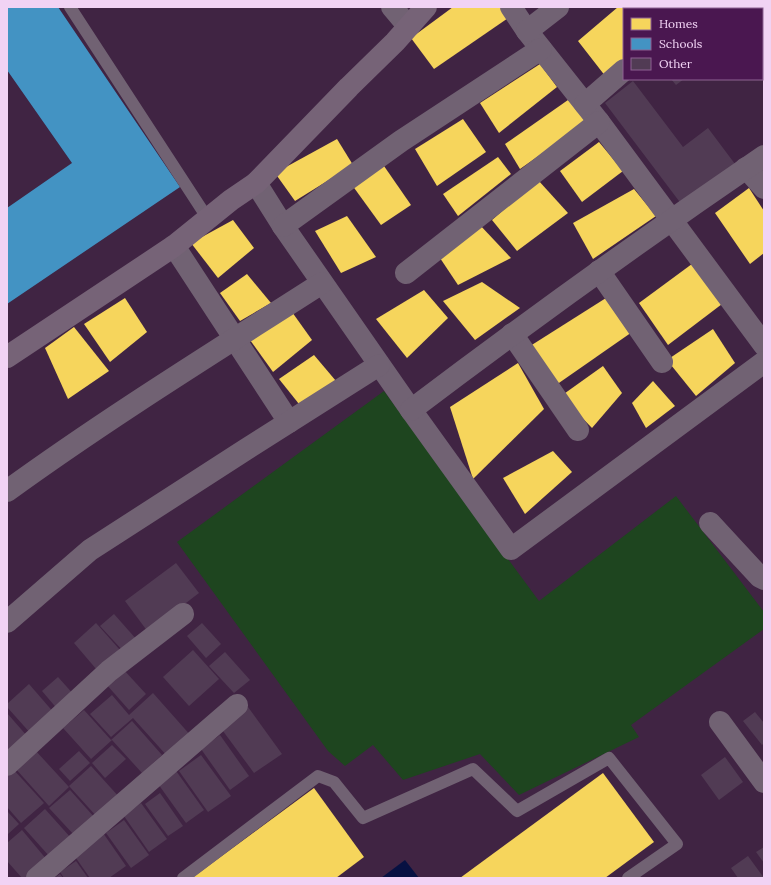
<svg xmlns="http://www.w3.org/2000/svg" width="771" height="885" font-family="Lora,serif">
  <style>
    .green { fill: #1e451f }
    .water { fill: #071142 }
    .homes { fill: #f6d55c }
    .schools { fill: #4393c3 }
    .building { fill: #513b54 }
    .lines { fill: none; stroke-linecap: round; stroke-linejoin: round }
    .lane { stroke: #716273; stroke-width: 12 }
    .street { stroke: #716273; stroke-width: 22 }
    .secondary { stroke: #766377; stroke-width: 22 }
  </style>
  <rect width="100%" height="100%" fill="#402443"/>
  <path class="green" d="M 384,391 L 539,601 L 676,496 L 764,612 L 764,629 L 631,725 L 639,737 L 519,795 L 480,754 L 403,780 L 373,745 L 345,766 L 328,751 L 177,542 Z"/>
  <path class="water" d="M 405,860 L 419,878 L 381,878 Z"/>
  <g class="homes">
    <path d="M 453,7 L 502,7 L 511,16 L 434,69 L 411,38 Z"/>
    <path d="M 618,7 L 679,7 L 681,9 L 624,9 L 624,60 L 606,77 L 578,41 Z"/>
    <path d="M 540,64 L 557,87 L 499,133 L 480,103 Z"/>
    <path d="M 568,100 L 588,121 L 520,169 L 505,144 Z"/>
    <path d="M 463,119 L 486,152 L 437,186 L 415,149 Z"/>
    <path d="M 337,139 L 353,165 L 295,201 L 275,173 Z"/>
    <path d="M 599,142 L 623,171 L 582,202 L 560,171 Z"/>
    <path d="M 498,157 L 511,174 L 458,216 L 443,194 Z"/>
    <path d="M 384,166 L 411,205 L 381,225 L 352,185 Z"/>
    <path d="M 538,180 L 568,213 L 517,251 L 492,220 Z"/>
    <path d="M 749,188 L 764,211 L 764,253 L 750,264 L 715,213 Z"/>
    <path d="M 634,189 L 656,216 L 593,259 L 573,223 Z"/>
    <path d="M 347,216 L 376,257 L 341,273 L 315,231 Z"/>
    <path d="M 233,220 L 254,248 L 218,278 L 191,243 Z"/>
    <path d="M 479,224 L 511,258 L 458,285 L 440,258 Z"/>
    <path d="M 696,261 L 726,301 L 668,345 L 639,303 Z"/>
    <path d="M 247,274 L 271,303 L 240,321 L 220,293 Z"/>
    <path d="M 482,282 L 520,308 L 475,340 L 443,301 Z"/>
    <path d="M 424,290 L 448,318 L 407,358 L 376,319 Z"/>
    <path d="M 125,298 L 147,332 L 110,362 L 84,324 Z"/>
    <path d="M 606,298 L 635,330 L 556,385 L 527,348 Z"/>
    <path d="M 292,312 L 312,340 L 273,372 L 250,340 Z"/>
    <path d="M 74,327 L 109,371 L 68,399 L 45,348 Z"/>
    <path d="M 713,329 L 735,363 L 696,396 L 667,360 Z"/>
    <path d="M 314,355 L 336,381 L 299,404 L 279,379 Z"/>
    <path d="M 518,363 L 544,409 L 473,479 L 450,407 Z"/>
    <path d="M 603,366 L 622,393 L 592,428 L 561,396 Z"/>
    <path d="M 653,381 L 675,406 L 646,428 L 632,403 Z"/>
    <path d="M 553,451 L 572,472 L 525,514 L 503,478 Z"/>
    <path d="M 603,773 L 654,842 L 605,878 L 460,878 Z"/>
    <path d="M 314,788 L 364,857 L 336,878 L 192,878 Z"/>
  </g>
  <path class="schools" d="M 7,7 L 58,7 L 180,187 L 7,304 L 7,208 L 72,163 L 7,70 Z"/>
  <g class="building">
    <path d="M 719,7 L 764,7 L 764,17 L 762,18 L 762,9 L 716,9 Z"/>
    <path d="M 671,79 L 684,79 L 676,85 Z"/>
    <path d="M 633,81 L 683,147 L 708,128 L 735,164 L 682,205 L 605,103 Z"/>
    <path d="M 176,563 L 199,593 L 148,632 L 125,601 Z"/>
    <path d="M 114,614 L 137,640 L 124,652 L 100,626 Z"/>
    <path d="M 96,623 L 120,650 L 97,670 L 74,643 Z"/>
    <path d="M 202,623 L 221,644 L 206,658 L 187,636 Z"/>
    <path d="M 193,650 L 219,679 L 189,706 L 163,677 Z"/>
    <path d="M 225,652 L 250,680 L 234,693 L 209,666 Z"/>
    <path d="M 123,669 L 146,694 L 129,710 L 106,684 Z"/>
    <path d="M 58,677 L 75,696 L 59,711 L 42,691 Z"/>
    <path d="M 29,684 L 55,714 L 32,735 L 7,707 L 7,704 Z"/>
    <path d="M 153,693 L 192,737 L 168,757 L 133,718 L 111,737 L 90,714 L 112,695 L 129,715 Z"/>
    <path d="M 248,707 L 282,754 L 254,773 L 220,727 Z"/>
    <path d="M 84,710 L 111,740 L 132,721 L 162,755 L 142,773 L 112,740 L 91,759 L 63,728 Z"/>
    <path d="M 755,712 L 764,723 L 764,743 L 762,745 L 743,721 Z"/>
    <path d="M 7,713 L 27,736 L 10,752 L 7,749 Z"/>
    <path d="M 220,735 L 249,776 L 230,790 L 201,749 Z"/>
    <path d="M 112,745 L 126,759 L 105,778 L 92,763 Z"/>
    <path d="M 35,750 L 69,787 L 49,806 L 15,768 Z"/>
    <path d="M 79,751 L 90,763 L 70,781 L 59,769 Z"/>
    <path d="M 201,755 L 231,796 L 208,812 L 179,771 Z"/>
    <path d="M 725,757 L 743,782 L 719,800 L 701,775 Z"/>
    <path d="M 91,766 L 120,798 L 98,818 L 69,786 Z"/>
    <path d="M 174,768 L 204,810 L 186,823 L 156,781 Z"/>
    <path d="M 13,769 L 44,803 L 21,823 L 7,807 L 7,775 Z"/>
    <path d="M 70,790 L 95,818 L 75,836 L 49,808 Z"/>
    <path d="M 160,793 L 183,826 L 168,836 L 145,804 Z"/>
    <path d="M 141,803 L 167,839 L 149,852 L 124,816 Z"/>
    <path d="M 45,809 L 71,838 L 50,857 L 24,828 Z"/>
    <path d="M 7,811 L 19,824 L 7,835 Z"/>
    <path d="M 124,820 L 149,855 L 131,868 L 106,833 Z"/>
    <path d="M 22,830 L 47,860 L 26,878 L 22,878 L 7,861 L 7,843 Z"/>
    <path d="M 101,830 L 126,866 L 109,878 L 90,878 L 71,851 Z"/>
    <path d="M 764,847 L 764,863 L 756,852 Z"/>
    <path d="M 748,856 L 764,878 L 738,878 L 731,868 Z"/>
    <path d="M 76,861 L 88,878 L 64,878 L 60,872 Z"/>
    <path d="M 60,874 L 63,878 L 54,878 Z"/>
  </g>
  <g class="lines">
    <g class="lane">
      <path d="M 70,7 L 208,219"/>
      <path d="M 183,878 L 318,776 L 334,782 L 363,818 L 473,769 L 517,811 L 609,758 L 677,844 L 628,878"/>
    </g>
    <g class="street">
      <path d="M 392,7 L 408,26"/>
      <path d="M 511,7 L 527,31 L 599,122 L 764,345"/>
      <path d="M 696,9 L 699,7"/>
      <path d="M 527,31 L 558,7"/>
      <path d="M 585,104 L 624,70"/>
      <path d="M 746,168 L 764,188"/>
      <path d="M 256,183 L 283,226 L 411,410 L 511,549 L 764,362"/>
      <path d="M 283,226 L 401,141 L 541,49"/>
      <path d="M 174,246 L 289,422"/>
      <path d="M 599,271 L 662,362"/>
      <path d="M 406,273 L 599,122"/>
      <path d="M 512,334 L 578,430"/>
      <path d="M 411,410 C 526,323 644,238 764,156"/>
      <path d="M 7,491 C 109,417 216,351 322,283"/>
      <path d="M 710,523 L 760,577 L 764,579"/>
      <path d="M 7,622 L 90,550 L 245,450 L 379,365"/>
      <path d="M 720,722 L 764,782"/>
      <path d="M 7,765 L 109,671 L 183,614"/>
      <path d="M 37,878 L 237,705"/>
    </g>
    <path class="secondary" d="M 7,357 L 174,246 L 231,200 L 256,183 L 349,87 L 395,42 L 426,7"/>
  </g>
  <rect width="771" height="885" fill="none" stroke="#f1d3f4" stroke-width="16"/>
  <rect x="623" y="8" width="140" height="72" fill="#4a1750" stroke="#8d6292"/>
  <rect x="631" y="18" width="20" height="12" fill="#f6d55c" stroke="#8d6292"/>
  <text x="659" y="28" font-size="12" fill="#f1d3f4">Homes</text>
  <rect x="631" y="38" width="20" height="12" fill="#4393c3" stroke="#8d6292"/>
  <text x="659" y="48" font-size="12" fill="#f1d3f4">Schools</text>
  <rect x="631" y="58" width="20" height="12" fill="#513b54" stroke="#8d6292"/>
  <text x="659" y="68" font-size="12" fill="#f1d3f4">Other</text>
</svg>
